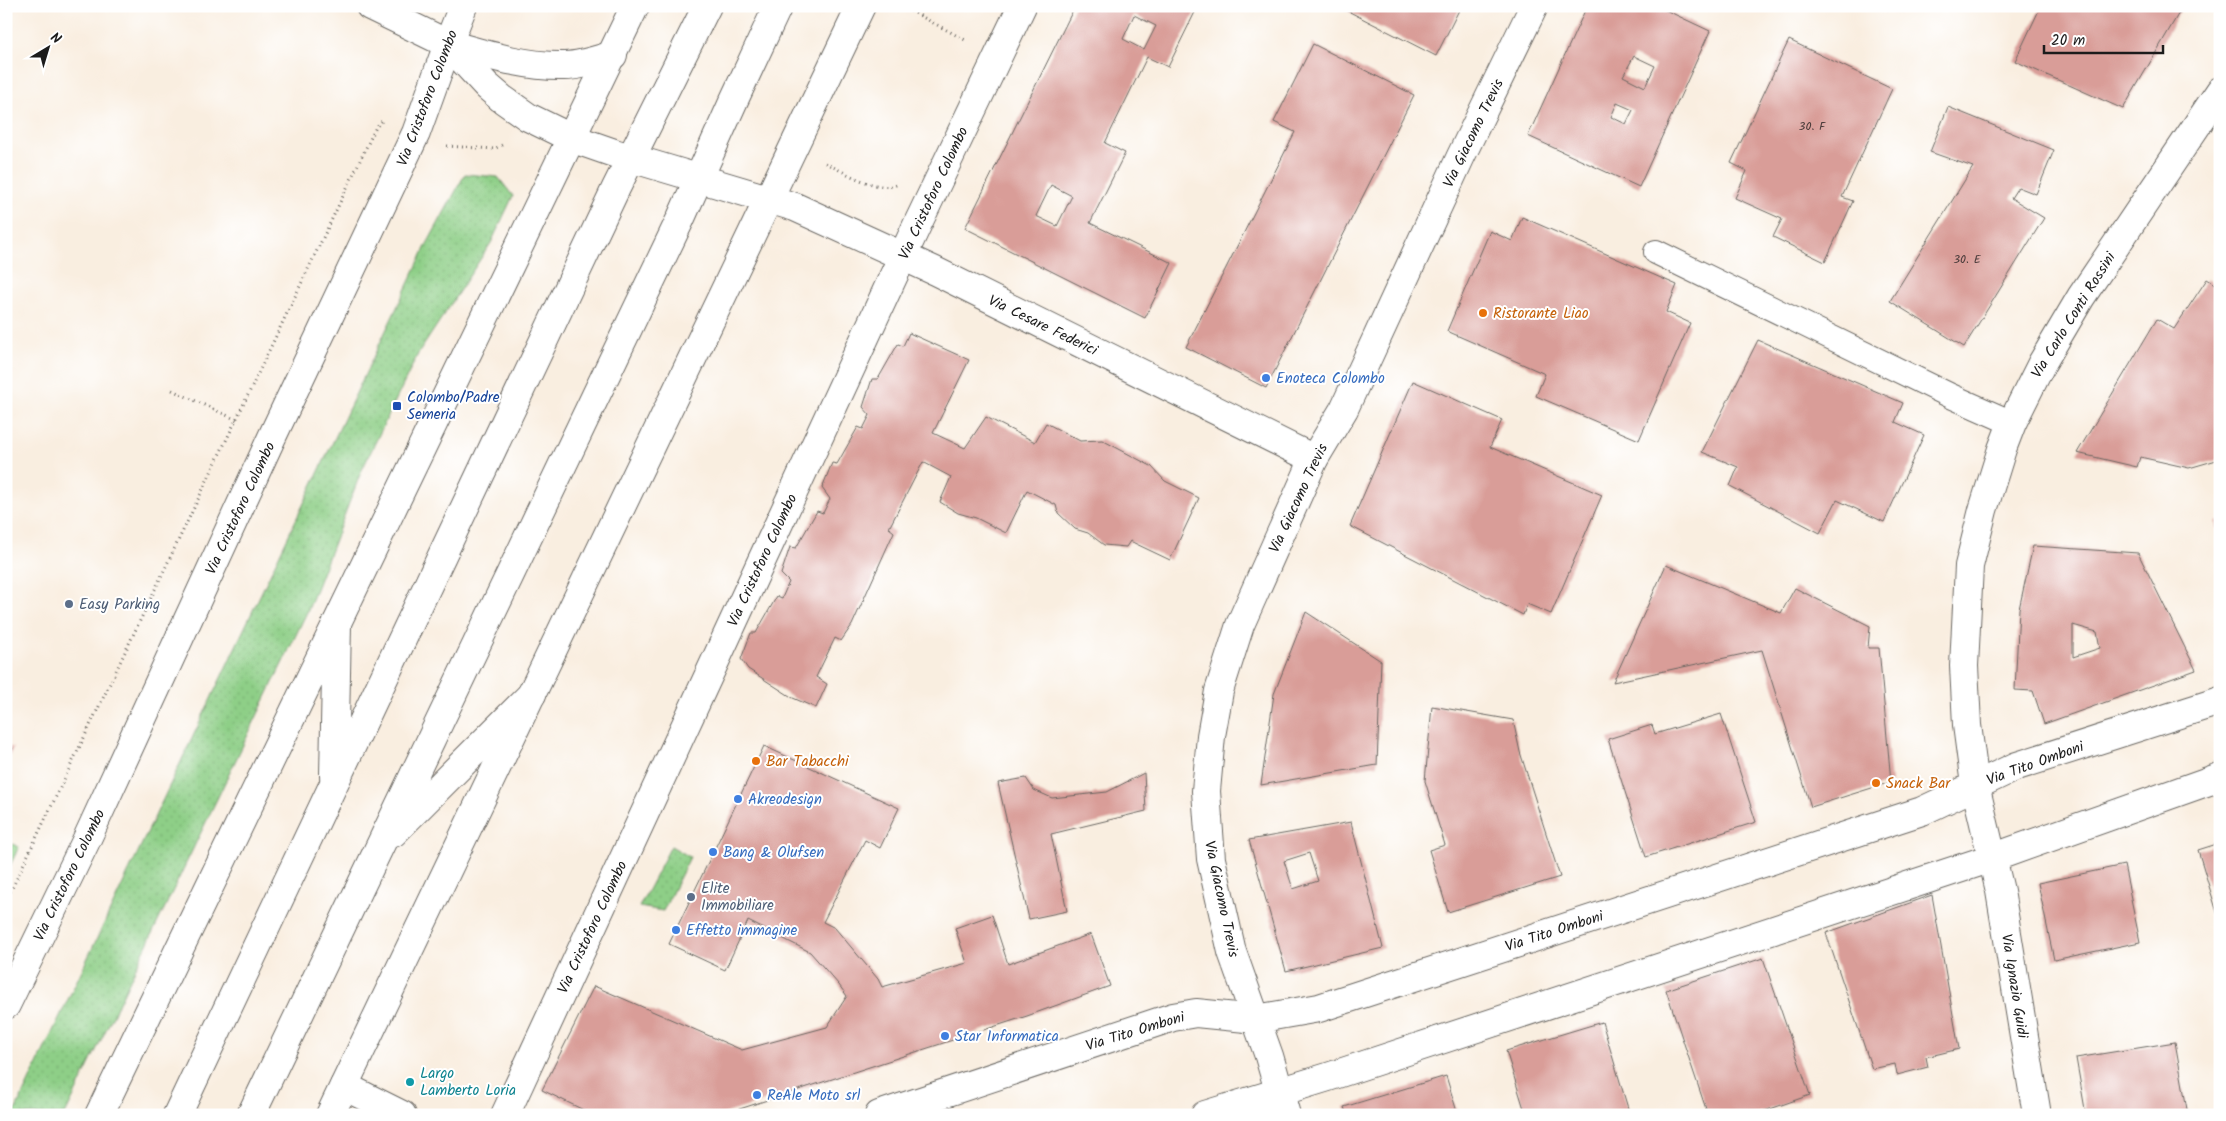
<svg xmlns="http://www.w3.org/2000/svg" width="2226" height="1121" font-family="Kalam,sans-serif">
  <style>
    .grass { fill: url(#grass-dots); stroke: #557652 }
    .garden { fill: #8ecf87; stroke: #557652 }
    .building { fill: #d99d98; fill-rule: evenodd }
    .lines { fill: none; stroke-linecap: round; stroke-linejoin: round }
    .service-casing { stroke: #696661; stroke-width: 26 }
    .minor-casing { stroke: #696661; stroke-width: 30 }
    .secondary-casing { stroke: #696661; stroke-width: 30 }
    .primary-casing { stroke: #696661; stroke-width: 30 }
    .path { stroke: #696661; stroke-width: 3; stroke-dasharray: 1 4; stroke-linecap: butt }
    .service { stroke: #fff; stroke-width: 24 }
    .minor { stroke: #fff; stroke-width: 28 }
    .secondary { stroke: #fff; stroke-width: 28 }
    .primary { stroke: #fff; stroke-width: 28 }
    .food-dot { fill: #e8710a; stroke: #fff; stroke-width: 2 }
    .shop-dot { fill: #3f7fe0; stroke: #fff; stroke-width: 2 }
    .transit-dot { fill: #1a4fb4; stroke: #fff; stroke-width: 2 }
    .service-dot { fill: #5c6f8a; stroke: #fff; stroke-width: 2 }
    .culture-dot { fill: #0f9aa8; stroke: #fff; stroke-width: 2 }
    .labels { text-anchor: middle; stroke-width: 4; stroke-linejoin: round; paint-order: stroke }
    .number-label { font-size: 12px; fill: #4b3c3b }
    .street-label { font-size: 15px; fill: #1c1c1c; stroke: #fff }
    .food-label { font-size: 15px; fill: #c56008; stroke: #fff; text-anchor: start }
    .shop-label { font-size: 15px; fill: #366cbe; stroke: #fff; text-anchor: start }
    .transit-label { font-size: 15px; fill: #164399; stroke: #fff; text-anchor: start }
    .service-label { font-size: 15px; fill: #4e5e75; stroke: #fff; text-anchor: start }
    .culture-label { font-size: 15px; fill: #0d838f; stroke: #fff; text-anchor: start }
  </style>
  <defs>
    <pattern id="grass-dots" width="8" height="8" patternUnits="userSpaceOnUse" patternTransform="scale(1.25)"><rect width="8" height="8" fill="#8ecf87"/><path d="M2 2h.1M6 6h.1" fill="none" stroke="#7ab174" stroke-width="1.8" stroke-linecap="round"/></pattern>
  </defs>
  <rect width="100%" height="100%" fill="#fff"/>
  <filter id="ink" filterUnits="userSpaceOnUse"><feTurbulence type="fractalNoise" baseFrequency=".02" numOctaves="2"/><feDisplacementMap in="SourceGraphic" scale="10" xChannelSelector="R" yChannelSelector="G"/><feConvolveMatrix kernelMatrix="1 2 1 2 8 2 1 2 1" color-interpolation-filters="sRGB"/></filter>
  <filter id="wash" filterUnits="userSpaceOnUse"><feTurbulence type="fractalNoise" baseFrequency=".0096" numOctaves="4" result="noise"/><feDisplacementMap in="SourceGraphic" scale="20" xChannelSelector="R" yChannelSelector="G"/><feGaussianBlur stdDeviation="1.12" result="paint"/><feColorMatrix in="noise" values="0 0 0 0 0 0 0 0 0 0 0 0 0 0 0 0 0 1.4 0 .05"/><feComposite in="paint" operator="in"/></filter>
  <g filter="url(#wash)">
    <rect width="100%" height="100%" fill="#f9eee0"/>
    <g class="grass">
      <path d="M 465,174 L 498,177 L 513,196 L 491,243 L 418,354 L 361,472 L 308,610 L 65,1115 L 13,1115 L 427,244 Z"/>
      <path d="M 671,846 L 690,857 L 663,911 L 639,907 Z"/>
    </g>
    <path class="garden" d="M 6,841 L 19,847 L 6,874 Z"/>
    <g id="blocks">
      <g class="building">
        <path d="M 1075,6 L 1198,6 L 1168,67 L 1147,57 L 1105,143 L 1125,153 L 1090,223 L 1172,263 L 1145,318 L 965,228 ZM 1134,15 L 1156,26 L 1144,50 L 1123,39 ZM 1051,185 L 1072,196 L 1057,226 L 1036,216 Z"/>
        <path d="M 1338,6 L 1461,6 L 1436,56 Z"/>
        <path d="M 1587,6 L 1657,6 L 1710,31 L 1639,187 L 1528,136 ZM 1634,56 L 1655,66 L 1645,87 L 1623,76 ZM 1617,103 L 1633,110 L 1626,124 L 1611,117 Z"/>
        <path d="M 2041,6 L 2183,6 L 2123,109 L 2015,61 Z"/>
        <path d="M 1789,40 L 1892,89 L 1842,197 L 1853,201 L 1825,262 L 1773,237 L 1782,219 L 1735,198 L 1747,171 L 1731,163 Z"/>
        <path d="M 1313,44 L 1414,95 L 1266,388 L 1186,347 L 1295,132 L 1274,122 Z"/>
        <path d="M 1948,107 L 2054,150 L 2036,194 L 2018,187 L 2011,198 L 2044,218 L 1964,347 L 1890,301 L 1973,167 L 1930,152 Z"/>
        <path d="M 2220,204 L 2220,214 L 2215,211 Z"/>
        <path d="M 1522,217 L 1677,285 L 1666,312 L 1690,323 L 1639,440 L 1536,396 L 1545,374 L 1447,331 L 1490,231 L 1512,241 Z"/>
        <path d="M 2207,279 L 2220,287 L 2220,459 L 2189,468 L 2140,457 L 2137,467 L 2077,453 L 2157,319 L 2174,329 Z"/>
        <path d="M 909,333 L 969,360 L 933,433 L 965,448 L 986,417 L 1035,442 L 1046,423 L 1080,441 L 1102,440 L 1151,466 L 1165,481 L 1199,498 L 1170,560 L 1130,541 L 1126,547 L 1104,545 L 1088,533 L 1075,529 L 1058,513 L 1056,505 L 1027,490 L 1006,533 L 976,518 L 958,513 L 940,502 L 951,477 L 923,462 L 889,528 L 894,532 L 852,625 L 841,641 L 835,638 L 816,677 L 827,684 L 816,708 L 793,698 L 748,669 L 741,659 L 751,633 L 756,633 L 777,596 L 782,598 L 789,582 L 781,574 L 790,547 L 796,548 L 817,511 L 823,513 L 830,499 L 822,488 L 832,463 L 837,464 L 858,427 L 863,429 L 870,415 L 863,407 L 872,379 L 878,379 L 898,344 L 903,346 Z"/>
        <path d="M 1758,340 L 1903,403 L 1895,422 L 1924,435 L 1884,522 L 1837,500 L 1820,533 L 1730,486 L 1738,467 L 1702,452 Z"/>
        <path d="M 1413,381 L 1502,420 L 1490,447 L 1602,495 L 1551,614 L 1527,604 L 1523,615 L 1350,526 Z"/>
        <path d="M 2220,521 L 2220,534 L 2219,534 L 2216,522 Z"/>
        <path d="M 2033,546 L 2138,553 L 2196,670 L 2044,724 L 2033,691 L 2015,690 L 2019,609 ZM 2073,625 L 2097,632 L 2100,648 L 2073,657 Z"/>
        <path d="M 1666,565 L 1781,613 L 1795,588 L 1870,626 L 1868,648 L 1879,648 L 1891,782 L 1811,807 L 1762,650 L 1613,682 Z"/>
        <path d="M 1306,612 L 1381,661 L 1377,765 L 1261,785 L 1274,694 Z"/>
        <path d="M 1432,706 L 1513,720 L 1520,752 L 1560,877 L 1448,912 L 1429,850 L 1445,845 L 1425,781 Z"/>
        <path d="M 1721,714 L 1756,822 L 1646,857 L 1608,739 L 1652,725 L 1655,734 Z"/>
        <path d="M 6,745 L 13,748 L 6,762 Z"/>
        <path d="M 764,746 L 899,808 L 880,848 L 865,840 L 823,922 L 835,928 L 878,979 L 882,987 L 967,963 L 955,928 L 992,915 L 1008,964 L 1091,934 L 1110,986 L 1027,1016 L 721,1115 L 594,1115 L 542,1090 L 594,986 L 742,1050 L 827,1027 L 847,996 L 839,985 L 810,952 L 748,921 L 725,970 L 669,944 Z"/>
        <path d="M 1144,773 L 1146,811 L 1051,834 L 1067,911 L 1029,919 L 998,783 L 1026,778 L 1034,790 L 1052,798 L 1107,792 Z"/>
        <path d="M 1351,822 L 1383,948 L 1286,971 L 1249,840 ZM 1309,853 L 1318,881 L 1293,889 L 1284,861 Z"/>
        <path d="M 2220,843 L 2220,919 L 2219,919 L 2198,850 Z"/>
        <path d="M 2124,865 L 2140,942 L 2054,960 L 2038,883 Z"/>
        <path d="M 1932,895 L 1959,1049 L 1926,1057 L 1928,1067 L 1897,1075 L 1895,1064 L 1872,1069 L 1826,933 Z"/>
        <path d="M 1763,958 L 1810,1095 L 1753,1115 L 1708,1115 L 1666,990 Z"/>
        <path d="M 1602,1022 L 1630,1115 L 1526,1115 L 1506,1051 Z"/>
        <path d="M 2175,1042 L 2188,1115 L 2086,1115 L 2076,1058 Z"/>
        <path d="M 1446,1076 L 1458,1115 L 1347,1115 L 1344,1107 Z"/>
      </g>
    </g>
  </g>
  <g filter="url(#ink)">
    <use href="#blocks" fill-opacity="0" stroke="#696661" stroke-width="1"/>
    <g class="lines">
      <g class="service-casing">
        <path id="service" d="M 1656,252 L 1951,396 L 2012,423"/>
      </g>
      <g class="minor-casing">
        <g id="minor">
          <path d="M 370,6 L 448,44 L 487,86 L 501,98 L 528,117 L 571,138 L 614,153 L 795,207 L 935,271 L 1314,459"/>
          <path d="M 448,44 C 485,54 525,67 564,66 C 580,66 597,60 613,55"/>
          <path d="M 6,1005 L 85,843 L 272,437 L 416,133 L 448,44 L 463,6"/>
          <path d="M 344,1086 L 402,1115"/>
          <path d="M 505,1115 L 919,221 L 1022,6"/>
          <path d="M 879,1115 L 1173,1017 L 1196,1013 L 1256,1019 L 1319,1008 L 1922,811 L 2017,766 L 2220,701"/>
          <path d="M 1205,1115 L 1328,1077 L 1992,858 L 2220,777"/>
          <path d="M 1286,1115 L 1269,1056 L 1232,952 L 1211,859 L 1206,791 L 1211,736 L 1219,691 L 1240,625 L 1314,459 L 1344,409 L 1461,156 L 1534,6"/>
          <path d="M 2037,1115 L 2000,891 L 1975,785 L 1967,725 L 1964,666 L 1969,566 L 1983,510 L 2002,449 L 2012,423 L 2042,363 L 2081,297 L 2220,91"/>
        </g>
      </g>
      <g class="secondary-casing">
        <g id="secondary">
          <path d="M 99,1115 L 635,6"/>
          <path d="M 330,1115 L 861,6"/>
        </g>
      </g>
      <g class="primary-casing">
        <g id="primary">
          <path d="M 334,776 L 337,623"/>
          <path d="M 393,833 L 532,694"/>
          <path d="M 177,1115 L 616,188 L 707,6"/>
          <path d="M 251,1115 L 680,220 L 734,100 L 778,6"/>
        </g>
      </g>
      <g class="path">
        <path d="M 902,6 L 967,41"/>
        <path d="M 447,146 L 494,149 L 504,144"/>
        <path d="M 825,163 C 843,171 879,194 898,184"/>
        <path d="M 172,390 L 237,420"/>
        <path d="M 6,901 L 376,127 L 382,121"/>
      </g>
      <use href="#service" class="service"/>
      <use href="#minor" class="minor"/>
      <use href="#secondary" class="secondary"/>
      <use href="#primary" class="primary"/>
    </g>
  </g>
  <g class="food-dot">
    <circle cx="1483" cy="313" r="5"/>
    <circle cx="756" cy="761" r="5"/>
    <circle cx="1876" cy="783" r="5"/>
  </g>
  <g class="shop-dot">
    <circle cx="1266" cy="378" r="5"/>
    <circle cx="738" cy="799" r="5"/>
    <circle cx="713" cy="852" r="5"/>
    <circle cx="676" cy="930" r="5"/>
    <circle cx="945" cy="1036" r="5"/>
    <circle cx="757" cy="1095" r="5"/>
  </g>
  <rect class="transit-dot" x="392" y="401" width="10" height="10" rx="2.5"/>
  <g class="service-dot">
    <circle cx="69" cy="604" r="5"/>
    <circle cx="691" cy="897" r="5"/>
  </g>
  <circle class="culture-dot" cx="410" cy="1082" r="5"/>
  <g class="labels">
    <g class="number-label">
      <text x="1812" y="130">30. F</text>
      <text x="1967" y="263">30. E</text>
    </g>
    <g class="street-label">
      <text transform="translate(427 98) rotate(-69)" y="5">Via Cristoforo Colombo</text>
      <text transform="translate(1473 133) rotate(-64)" y="5">Via Giacomo Trevis</text>
      <text transform="translate(933 193) rotate(-65)" y="5">Via Cristoforo Colombo</text>
      <text transform="translate(2073 315) rotate(-58)" y="5">Via Carlo Conti Rossini</text>
      <text transform="translate(1043 325) rotate(26)" y="5">Via Cesare Federici</text>
      <text transform="translate(1298 498) rotate(-65)" y="5">Via Giacomo Trevis</text>
      <text transform="translate(240 508) rotate(-65)" y="5">Via Cristoforo Colombo</text>
      <text transform="translate(762 560) rotate(-65)" y="5">Via Cristoforo Colombo</text>
      <text transform="translate(2035 763) rotate(-20)" y="5">Via Tito Omboni</text>
      <text transform="translate(69 875) rotate(-64)" y="5">Via Cristoforo Colombo</text>
      <text transform="translate(1222 899) rotate(78)" y="5">Via Giacomo Trevis</text>
      <text transform="translate(592 927) rotate(-65)" y="5">Via Cristoforo Colombo</text>
      <text transform="translate(1554 931) rotate(-18)" y="5">Via Tito Omboni</text>
      <text transform="translate(2015 986) rotate(81)" y="5">Via Ignazio Guidi</text>
      <text transform="translate(1135 1031) rotate(-17)" y="5">Via Tito Omboni</text>
    </g>
    <g class="food-label">
      <text x="1493" y="318">Ristorante Liao</text>
      <text x="766" y="766">Bar Tabacchi</text>
      <text x="1886" y="788">Snack Bar</text>
    </g>
    <g class="shop-label">
      <text x="1276" y="383">Enoteca Colombo</text>
      <text x="748" y="804">Akreodesign</text>
      <text x="723" y="857">Bang &amp; Olufsen</text>
      <text x="686" y="935">Effetto immagine</text>
      <text x="955" y="1041">Star Informatica</text>
      <text x="767" y="1100">ReAle Moto srl</text>
    </g>
    <g class="transit-label">
      <text x="407" y="402">Colombo/Padre<tspan x="407" dy="17">Semeria</tspan></text>
    </g>
    <g class="service-label">
      <text x="79" y="609">Easy Parking</text>
      <text x="701" y="893">Elite<tspan x="701" dy="17">Immobiliare</tspan></text>
    </g>
    <g class="culture-label">
      <text x="420" y="1078">Largo<tspan x="420" dy="17">Lamberto Loria</tspan></text>
    </g>
  </g>
  <rect width="2226" height="1121" fill="none" stroke="#fff" stroke-width="25"/>
  <g transform="translate(48 48) rotate(38)" stroke="#ffffff" stroke-width="4" paint-order="stroke">
  <path d="M0-4L9 19L0 12L-9 19Z" fill="#1c1c1c"/>
  <text y="-8" font-size="14" font-weight="bold" text-anchor="middle" fill="#1c1c1c">N</text>
  </g>
  <path d="M2044 45v8h119v-8" fill="none" stroke="#1c1c1c" stroke-width="2.5"/>
  <text x="2051" y="45" font-size="15" fill="#1c1c1c" stroke="#ffffff" stroke-width="4" paint-order="stroke">20 m</text>
</svg>
